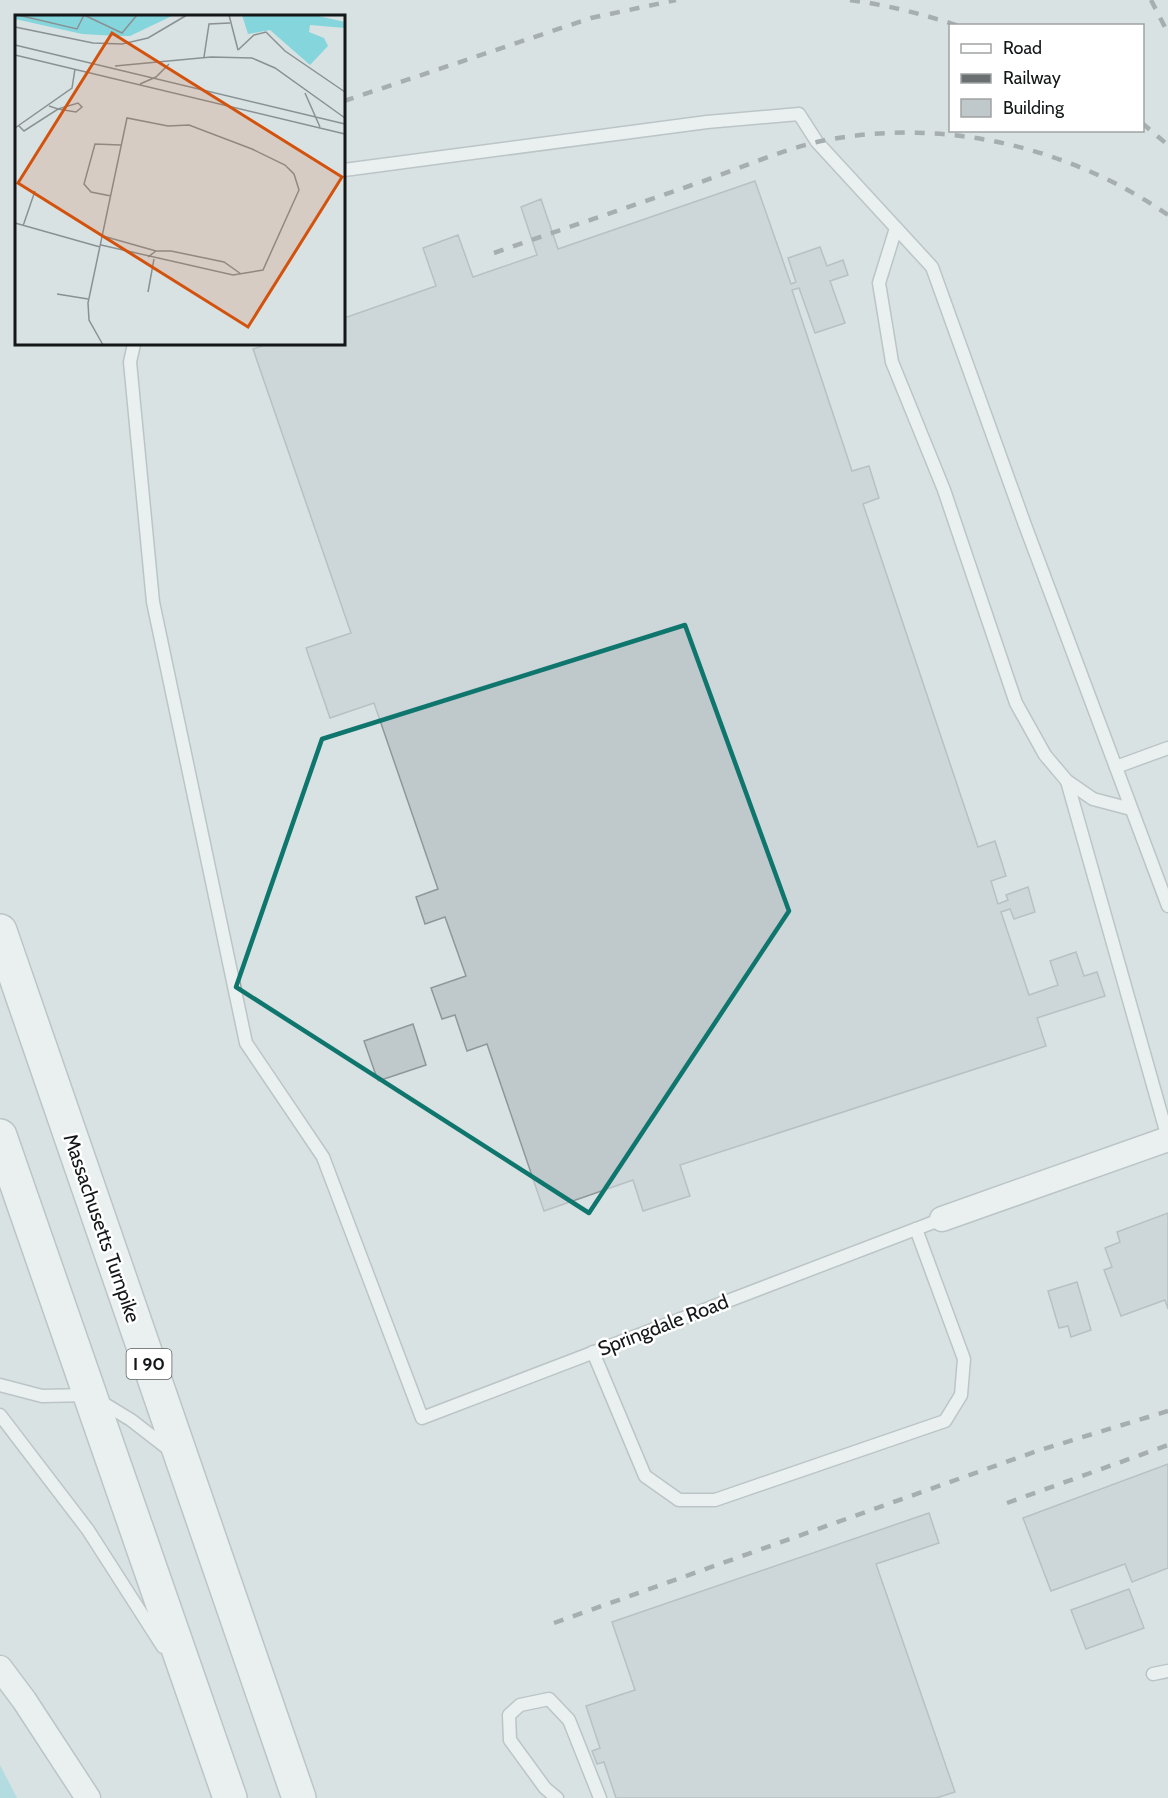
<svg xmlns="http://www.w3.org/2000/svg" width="1168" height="1798" font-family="Cabin,sans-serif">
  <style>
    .green { fill: #85d5dd }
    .building { fill: #bfc8cb; stroke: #8f979a; stroke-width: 1.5 }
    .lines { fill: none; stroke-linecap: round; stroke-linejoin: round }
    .lane-casing { stroke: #99a2a3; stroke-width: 15 }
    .street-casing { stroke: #99a2a3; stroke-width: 27 }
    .highway-casing { stroke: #99a2a3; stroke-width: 36 }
    .lane { stroke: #fff; stroke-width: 12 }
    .street { stroke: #fff; stroke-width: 24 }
    .highway { stroke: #fff; stroke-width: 33 }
    .rail { stroke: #6a7071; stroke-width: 4.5; stroke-dasharray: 10 10; stroke-linecap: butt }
    .marked { fill: none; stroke: #0f766e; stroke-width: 4.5; stroke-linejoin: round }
    .labels { text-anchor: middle; stroke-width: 5; stroke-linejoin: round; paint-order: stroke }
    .shield { fill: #fff; stroke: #5a5d5d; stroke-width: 1.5 }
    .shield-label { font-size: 18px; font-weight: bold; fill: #141718 }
    .street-label { font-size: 20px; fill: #141718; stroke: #fff }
    .inset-road { fill: none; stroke: #8a9192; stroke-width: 1.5 }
    .view { fill: #d3520d; fill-opacity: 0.15; stroke: #d3520d; stroke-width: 3 }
    .inset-edge { fill: none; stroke: #141718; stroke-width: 3 }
  </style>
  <rect width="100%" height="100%" fill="#d8e2e3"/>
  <path class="green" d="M 0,1765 L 17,1798 L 0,1798 Z"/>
  <g class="building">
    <path d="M 755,181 L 791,284 L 796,282 L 788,258 L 820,247 L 827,266 L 843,260 L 848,275 L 830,281 L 845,323 L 815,333 L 799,288 L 792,290 L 852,471 L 869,466 L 879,498 L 863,504 L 978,847 L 995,841 L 1006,876 L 991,881 L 998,904 L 1008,900 L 1006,895 L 1028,887 L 1035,912 L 1014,919 L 1010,909 L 1001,912 L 1029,995 L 1058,985 L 1050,961 L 1076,952 L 1084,976 L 1097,972 L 1105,996 L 1037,1018 L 1046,1046 L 680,1165 L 690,1196 L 643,1211 L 633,1180 L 544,1211 L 487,1044 L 467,1051 L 455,1015 L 442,1019 L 431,988 L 466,976 L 445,917 L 425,924 L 416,897 L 438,889 L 374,703 L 330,718 L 306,648 L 351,633 L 253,349 L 268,344 L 344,344 L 344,318 L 436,286 L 423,248 L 458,235 L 473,277 L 537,255 L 521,207 L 541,199 L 558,249 Z"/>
    <path d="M 413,1024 L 426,1065 L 378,1081 L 364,1041 Z"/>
    <path d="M 1168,1213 L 1168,1309 L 1165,1300 L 1121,1316 L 1104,1270 L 1112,1267 L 1105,1248 L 1120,1242 L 1117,1232 Z"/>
    <path d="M 1077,1282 L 1091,1330 L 1071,1337 L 1068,1326 L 1059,1328 L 1048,1291 Z"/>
    <path d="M 1168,1464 L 1168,1568 L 1132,1582 L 1125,1564 L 1051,1591 L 1023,1518 Z"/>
    <path d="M 929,1513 L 939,1543 L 876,1564 L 955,1792 L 936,1798 L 616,1798 L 604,1762 L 597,1764 L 592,1751 L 600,1748 L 586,1706 L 635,1690 L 612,1622 Z"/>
    <path d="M 1129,1589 L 1144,1628 L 1086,1649 L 1071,1610 Z"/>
  </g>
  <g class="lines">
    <g class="lane-casing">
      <g id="lane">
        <path d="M 344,170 L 707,122 L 799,114 L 817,142 L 932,267 L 1025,525 L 1168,906"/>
        <path d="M 896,228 L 879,283 L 892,362 L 944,490 L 1016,703 L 1045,755 L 1067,781 L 1093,799 L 1131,809"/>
        <path d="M 134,344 L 130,362 L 153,602 L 246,1043 L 323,1157 L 422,1418 L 942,1219"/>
        <path d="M 1116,767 L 1168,748"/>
        <path d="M 1067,781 L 1168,1138"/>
        <path d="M 593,1352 L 645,1476 L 679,1500 L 715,1500 L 945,1421 L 961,1395 L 964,1359 L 916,1229"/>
        <path d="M 0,1385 L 42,1396 L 90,1395 L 131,1420 L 171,1451"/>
        <path d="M 0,1415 L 88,1530 L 163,1647"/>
        <path d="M 1153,1674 L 1168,1671"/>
        <path d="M 557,1798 L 545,1788 L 510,1740 L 509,1715 L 520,1705 L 549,1699 L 569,1720 L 600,1798"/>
      </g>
    </g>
    <g class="street-casing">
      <g id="street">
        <path d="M 942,1219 L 1168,1139"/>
        <path d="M 0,1668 L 24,1700 L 88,1798"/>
      </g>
    </g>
    <g class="highway-casing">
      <g id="highway">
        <path d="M 0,931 L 299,1798"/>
        <path d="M 0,1136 L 230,1798"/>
      </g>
    </g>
    <use href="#lane" class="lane"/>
    <use href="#street" class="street"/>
    <use href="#highway" class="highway"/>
    <g class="rail">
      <path d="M 850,0 C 887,5 923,14 959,26"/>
      <path d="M 1151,0 L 1168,33"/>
      <path d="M 344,101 L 591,18 L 676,0"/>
      <path d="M 1142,123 L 1168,145"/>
      <path d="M 494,253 C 560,230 626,208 692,185 C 734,171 775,152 817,142 C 938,116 1067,145 1168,215"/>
      <path d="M 1007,1503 L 1168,1445"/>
      <path d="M 554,1623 L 1037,1451 L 1168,1411"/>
    </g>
  </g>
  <path d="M0 0H1168V1798H0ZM 685,625 L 789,911 L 589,1213 L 236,987 L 322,739 Z" fill="#d8e2e3" fill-opacity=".55" fill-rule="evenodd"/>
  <path class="marked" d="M 685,625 L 789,911 L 589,1213 L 236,987 L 322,739 Z"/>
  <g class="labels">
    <rect class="shield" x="126.5" y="1349" width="45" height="30" rx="4.5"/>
    <g class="shield-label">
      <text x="149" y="1370">I 90</text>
    </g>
    <g class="street-label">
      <text transform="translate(102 1228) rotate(71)" y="7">Massachusetts Turnpike</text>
      <text transform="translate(663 1325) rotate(-21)" y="7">Springdale Road</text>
    </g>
  </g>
  <g transform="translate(15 15)">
    <rect width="330" height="330" fill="#d8e2e3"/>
    <path d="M 0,0 L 159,0 L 115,21 L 103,21 L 67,19 L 0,4 ZM 227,0 L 299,0 L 330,7 L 330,13 L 295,10 L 294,17 L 309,23 L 313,31 L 295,50 L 255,15 L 233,19 Z" fill="#85d5dd"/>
    <path class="inset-road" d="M 3,0 L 62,14 L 69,0M 69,0 L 107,18 L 122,0M 214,0 L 223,35M 0,12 L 78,28 L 107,29 L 133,23 L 172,0M 0,30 L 330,109M 223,35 L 239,20 L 251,17 L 270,36 L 330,77M 0,40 L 330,119M 189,42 L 194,9 L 215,8M 100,51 L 196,42 L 237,43 L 260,53 L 330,103M 125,69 L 141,62 L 154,49M 290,78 L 305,112M 4,111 L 9,116 L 43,94 L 61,97 L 67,92 L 63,88 L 43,94 L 34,91M 0,113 L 57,73 L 60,54M 96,181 L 76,177 L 69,169 L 80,129 L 106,130M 0,208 L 85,232M 8,211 L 20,176M 88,221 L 141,236M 86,230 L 218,260 L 248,255 L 284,175 L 279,159 L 270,150 L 237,134 L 174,110 L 153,111 L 112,103 L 73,288 L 74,305 L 88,330M 133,242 L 141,236 L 156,236 L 209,247 L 226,259M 133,277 L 139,244M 42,279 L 73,284"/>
    <path class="view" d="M 97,18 L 327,162 L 233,312 L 3,168 Z"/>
    <rect width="330" height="330" class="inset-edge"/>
  </g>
  <rect x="949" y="24" width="195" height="108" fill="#ffffff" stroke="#a1a2a3" stroke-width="1.5"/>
  <rect x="961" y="44" width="30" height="9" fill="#ffffff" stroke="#a1a2a3" stroke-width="1.5"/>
  <text x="1003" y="54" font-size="18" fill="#141718">Road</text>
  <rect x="961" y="74" width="30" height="9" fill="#6a7071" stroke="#a1a2a3" stroke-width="1.5"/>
  <text x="1003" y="84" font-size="18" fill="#141718">Railway</text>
  <rect x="961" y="99" width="30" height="18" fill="#bfc8cb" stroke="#a1a2a3" stroke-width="1.5"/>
  <text x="1003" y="114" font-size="18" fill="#141718">Building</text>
</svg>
